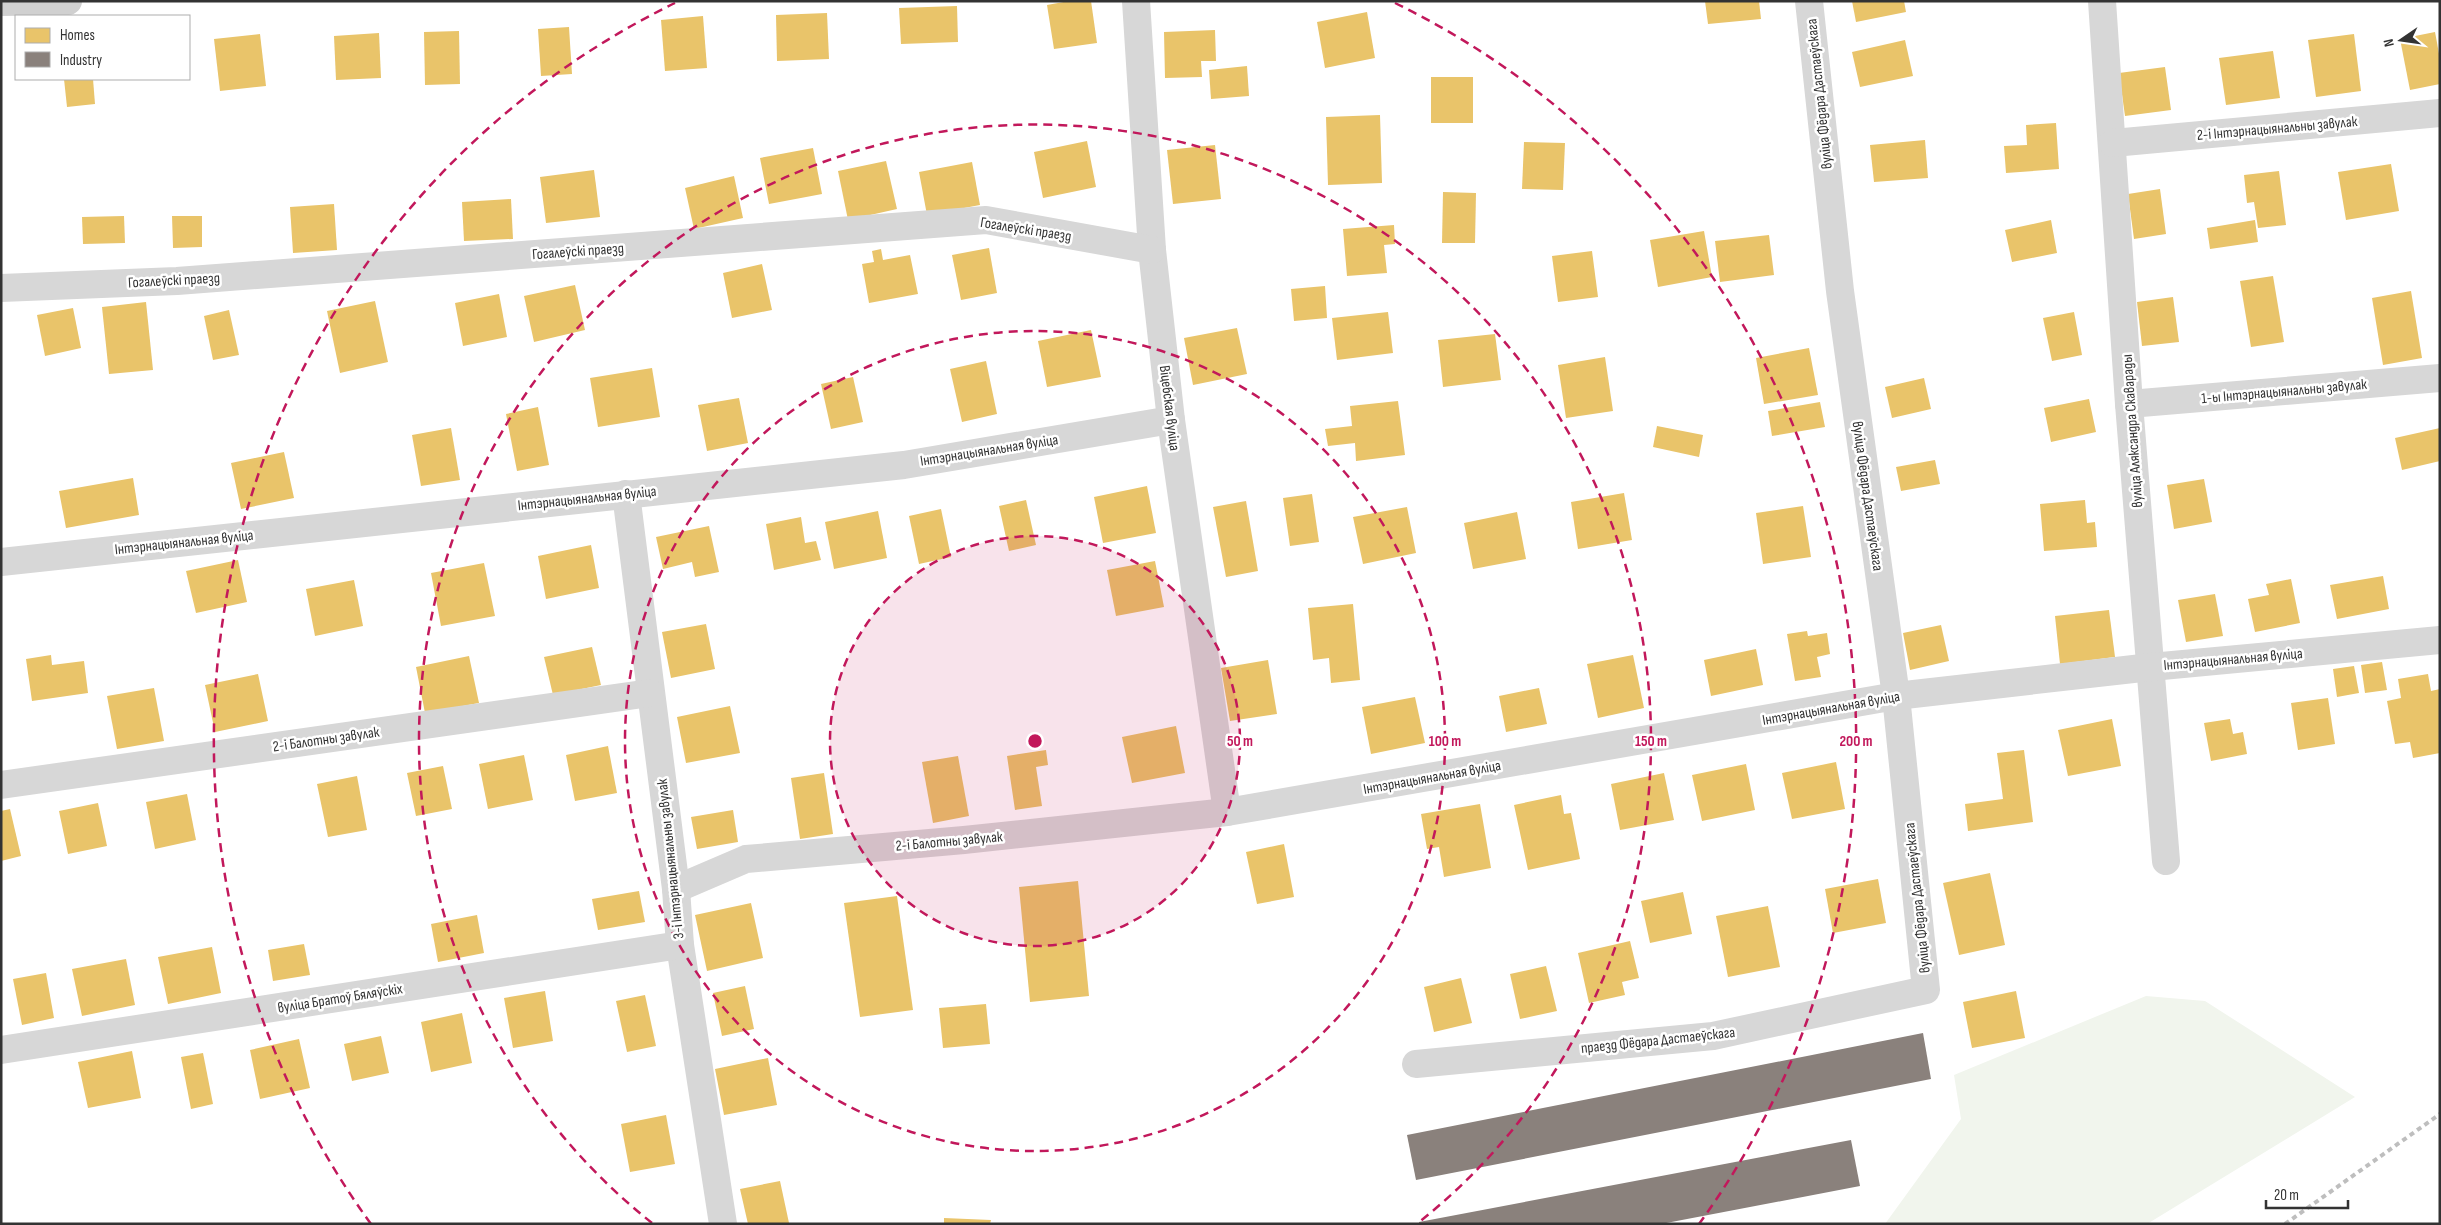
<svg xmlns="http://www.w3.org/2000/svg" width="2441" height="1225" font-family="'Sofia Sans Condensed',sans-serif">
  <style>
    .green { fill: #f1f5ed }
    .homes { fill: #e9c46a }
    .industry { fill: #8a817c }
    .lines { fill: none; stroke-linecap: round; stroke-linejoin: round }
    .street { stroke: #d7d7d7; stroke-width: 28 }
    .secondary { stroke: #d0d0d0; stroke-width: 28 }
    .rail { stroke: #bebebe; stroke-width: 4; stroke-dasharray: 5 4; stroke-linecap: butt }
    .ring { fill: none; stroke: #c2185b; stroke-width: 2.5; stroke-dasharray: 9 6 }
    .labels { text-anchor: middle; stroke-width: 5; stroke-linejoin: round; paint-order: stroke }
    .street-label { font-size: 15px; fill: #333; stroke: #fff }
    .centre { fill: #c2185b; stroke: #fff; stroke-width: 2.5 }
    .ring-label { font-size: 15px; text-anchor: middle; font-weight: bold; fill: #c2185b; stroke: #fff; stroke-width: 5; stroke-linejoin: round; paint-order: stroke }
  </style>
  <rect width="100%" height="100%" fill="#fff"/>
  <path class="green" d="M 2146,996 L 2205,1001 L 2355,1097 L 2147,1224 L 1885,1224 L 1961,1119 L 1954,1075 Z"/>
  <g class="homes">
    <path d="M 1069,1 L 1091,1 L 1097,43 L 1054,49 L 1047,5 Z"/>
    <path d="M 1705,1 L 1759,1 L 1761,19 L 1708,24 Z"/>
    <path d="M 1852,1 L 1904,1 L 1906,12 L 1856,22 Z"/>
    <path d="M 957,6 L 958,42 L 901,44 L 899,8 Z"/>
    <path d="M 1367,12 L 1375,58 L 1325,68 L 1317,22 Z"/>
    <path d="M 827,13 L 829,59 L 777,61 L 776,15 Z"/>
    <path d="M 703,16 L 707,68 L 665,71 L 661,20 Z"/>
    <path d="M 569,27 L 572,74 L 541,76 L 538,29 Z"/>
    <path d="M 1215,30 L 1216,61 L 1201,61 L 1202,77 L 1165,78 L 1164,32 Z"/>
    <path d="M 459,31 L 460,84 L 425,85 L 424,32 Z"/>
    <path d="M 2435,32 L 2440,59 L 2440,84 L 2410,90 L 2400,39 Z"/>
    <path d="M 379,33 L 381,78 L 336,80 L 334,36 Z"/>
    <path d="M 260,34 L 266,86 L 220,91 L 214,39 Z"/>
    <path d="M 2354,34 L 2361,91 L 2316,97 L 2308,40 Z"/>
    <path d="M 1905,40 L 1913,76 L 1860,87 L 1852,52 Z"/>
    <path d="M 2273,51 L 2280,98 L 2226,105 L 2219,58 Z"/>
    <path d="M 1247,66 L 1249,96 L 1211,99 L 1209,70 Z"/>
    <path d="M 2165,67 L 2171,110 L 2125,116 L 2119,73 Z"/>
    <rect x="1431" y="77" width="42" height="46"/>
    <path d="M 64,79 L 93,79 L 95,104 L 67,107 Z"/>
    <path d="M 1380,115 L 1382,183 L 1328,185 L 1326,117 Z"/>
    <path d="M 2056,123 L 2059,169 L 2006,173 L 2004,146 L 2027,145 L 2026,125 Z"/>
    <path d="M 1925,140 L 1928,178 L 1874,182 L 1870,145 Z"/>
    <path d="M 1087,141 L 1096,187 L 1043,198 L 1034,152 Z"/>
    <path d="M 1524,142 L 1565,143 L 1563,190 L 1522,189 Z"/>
    <path d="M 1215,145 L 1221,199 L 1173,204 L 1167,150 Z"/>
    <path d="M 813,148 L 822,194 L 769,204 L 760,158 Z"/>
    <path d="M 886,161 L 897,209 L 848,220 L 838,171 Z"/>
    <path d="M 972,162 L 980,205 L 927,215 L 919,172 Z"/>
    <path d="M 2391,164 L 2399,211 L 2346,220 L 2338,172 Z"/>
    <path d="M 594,170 L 600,217 L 546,223 L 540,177 Z"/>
    <path d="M 2279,171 L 2286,225 L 2258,228 L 2254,202 L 2247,203 L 2244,175 Z"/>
    <path d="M 734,176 L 743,218 L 694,229 L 685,188 Z"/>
    <path d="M 2160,189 L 2166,234 L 2134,239 L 2128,194 Z"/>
    <path d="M 1443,192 L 1476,193 L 1475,243 L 1442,243 Z"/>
    <path d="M 511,199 L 513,239 L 464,241 L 462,202 Z"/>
    <path d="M 334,204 L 337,250 L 293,253 L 290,207 Z"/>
    <path d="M 124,216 L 125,243 L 83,244 L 82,217 Z"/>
    <path d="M 172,216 L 202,216 L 202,247 L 173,248 Z"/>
    <path d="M 2051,220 L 2057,253 L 2012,262 L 2005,230 Z"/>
    <path d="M 2255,220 L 2258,242 L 2210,249 L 2207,228 Z"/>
    <path d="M 1394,225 L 1395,244 L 1384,245 L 1387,273 L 1347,276 L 1343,229 Z"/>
    <path d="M 1704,231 L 1712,277 L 1658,287 L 1650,240 Z"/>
    <path d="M 1769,235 L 1774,275 L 1720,282 L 1715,241 Z"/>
    <path d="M 989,248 L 997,293 L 961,300 L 952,255 Z"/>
    <path d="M 881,249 L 883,260 L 910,255 L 918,294 L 869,303 L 862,264 L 874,262 L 872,251 Z"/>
    <path d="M 1592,251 L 1598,297 L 1558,302 L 1552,256 Z"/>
    <path d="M 762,264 L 772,310 L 732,318 L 723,273 Z"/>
    <path d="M 2273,276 L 2284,342 L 2251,347 L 2240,281 Z"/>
    <path d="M 575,285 L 585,330 L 534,342 L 524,296 Z"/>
    <path d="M 1325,286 L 1327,318 L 1294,321 L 1291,289 Z"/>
    <path d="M 2411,291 L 2422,358 L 2383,365 L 2372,298 Z"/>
    <path d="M 499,294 L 507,337 L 463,346 L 455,303 Z"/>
    <path d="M 2173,297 L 2179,342 L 2142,346 L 2137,302 Z"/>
    <path d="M 375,301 L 388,362 L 340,373 L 327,311 Z"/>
    <path d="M 146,302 L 153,370 L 109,374 L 102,307 Z"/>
    <path d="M 73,308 L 81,348 L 45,356 L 37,315 Z"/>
    <path d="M 229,310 L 239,355 L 213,360 L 204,316 Z"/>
    <path d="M 1388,312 L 1393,353 L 1337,360 L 1332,318 Z"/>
    <path d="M 2074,312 L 2082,355 L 2052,361 L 2043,318 Z"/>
    <path d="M 1237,328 L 1247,374 L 1193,385 L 1184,338 Z"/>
    <path d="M 1091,330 L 1101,377 L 1047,387 L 1038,341 Z"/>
    <path d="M 1495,334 L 1501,380 L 1443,387 L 1438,340 Z"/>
    <path d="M 1809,348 L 1818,395 L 1764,404 L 1756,358 Z"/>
    <path d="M 1605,357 L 1613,411 L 1566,418 L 1558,365 Z"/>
    <path d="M 986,361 L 997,414 L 962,422 L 950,369 Z"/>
    <path d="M 652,368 L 660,417 L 598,427 L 590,378 Z"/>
    <path d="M 853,377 L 863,422 L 831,429 L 821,384 Z"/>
    <path d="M 1924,378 L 1931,409 L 1892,418 L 1885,387 Z"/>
    <path d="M 739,398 L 748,443 L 707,451 L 698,405 Z"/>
    <path d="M 2089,399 L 2096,432 L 2051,442 L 2044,408 Z"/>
    <path d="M 1398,401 L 1405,455 L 1356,461 L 1355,443 L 1328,446 L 1325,429 L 1352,426 L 1350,406 Z"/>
    <path d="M 1820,402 L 1825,427 L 1772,436 L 1768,411 Z"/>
    <path d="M 538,407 L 549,465 L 517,471 L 506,414 Z"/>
    <path d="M 1657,426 L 1703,435 L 1699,457 L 1653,447 Z"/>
    <path d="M 451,428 L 460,480 L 421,486 L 412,435 Z"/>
    <path d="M 2440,428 L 2440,461 L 2402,470 L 2395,438 Z"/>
    <path d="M 284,452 L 294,498 L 241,509 L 231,463 Z"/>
    <path d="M 1935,460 L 1940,484 L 1901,491 L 1896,467 Z"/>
    <path d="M 133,478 L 139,515 L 66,528 L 59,491 Z"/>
    <path d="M 2204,479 L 2212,522 L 2174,529 L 2167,485 Z"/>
    <path d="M 1147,486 L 1156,533 L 1103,543 L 1094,497 Z"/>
    <path d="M 1624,493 L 1632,540 L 1578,549 L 1571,502 Z"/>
    <path d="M 1312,494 L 1319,542 L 1290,546 L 1283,498 Z"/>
    <path d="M 1026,500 L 1036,545 L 1009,551 L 999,506 Z"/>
    <path d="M 2085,500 L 2087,523 L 2095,522 L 2097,547 L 2044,551 L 2040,504 Z"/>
    <path d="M 1246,501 L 1258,571 L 1226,577 L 1213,507 Z"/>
    <path d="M 1803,506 L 1811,557 L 1763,564 L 1756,513 Z"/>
    <path d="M 1407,507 L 1416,553 L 1363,564 L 1353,517 Z"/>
    <path d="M 941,509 L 951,557 L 919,564 L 909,516 Z"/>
    <path d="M 878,511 L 887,558 L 834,569 L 825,522 Z"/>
    <path d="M 1517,512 L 1526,559 L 1473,569 L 1464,523 Z"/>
    <path d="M 801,517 L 805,543 L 816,541 L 821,560 L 774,570 L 766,524 Z"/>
    <path d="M 709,526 L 719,572 L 695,577 L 692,562 L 663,569 L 656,537 Z"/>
    <path d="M 591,545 L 599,588 L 546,599 L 538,556 Z"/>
    <path d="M 238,560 L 247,602 L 196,613 L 186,571 Z"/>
    <path d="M 1155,561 L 1164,607 L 1116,616 L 1107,570 Z"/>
    <path d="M 484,563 L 495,616 L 441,626 L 431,573 Z"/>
    <path d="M 2383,576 L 2389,609 L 2337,619 L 2330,585 Z"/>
    <path d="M 2291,579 L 2300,623 L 2255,632 L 2248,599 L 2269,595 L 2266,584 Z"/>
    <path d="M 354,580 L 363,626 L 315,636 L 306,589 Z"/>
    <path d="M 2215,594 L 2223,636 L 2186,642 L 2178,600 Z"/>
    <path d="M 1353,604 L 1360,680 L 1331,683 L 1329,658 L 1313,660 L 1308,608 Z"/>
    <path d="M 2109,610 L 2115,657 L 2060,664 L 2055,616 Z"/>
    <path d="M 706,624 L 715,669 L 671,678 L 662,632 Z"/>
    <path d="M 1941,625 L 1949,661 L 1910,670 L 1903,633 Z"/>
    <path d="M 1807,631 L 1808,636 L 1827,633 L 1830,654 L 1817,657 L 1821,677 L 1795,681 L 1787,634 Z"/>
    <path d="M 592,647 L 601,685 L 553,695 L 544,657 Z"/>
    <path d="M 1756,649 L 1763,685 L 1711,696 L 1704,660 Z"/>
    <path d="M 51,655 L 52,665 L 84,661 L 88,693 L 32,701 L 26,659 Z"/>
    <path d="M 1633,655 L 1644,708 L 1598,718 L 1587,664 Z"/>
    <path d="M 469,656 L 479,703 L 425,713 L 416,667 Z"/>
    <path d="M 1268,660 L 1277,714 L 1230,721 L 1221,668 Z"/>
    <path d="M 2382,662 L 2387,690 L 2365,693 L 2361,665 Z"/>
    <path d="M 2354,666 L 2359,693 L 2337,697 L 2333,669 Z"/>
    <path d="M 258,674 L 268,721 L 215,732 L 205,685 Z"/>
    <path d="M 2428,674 L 2431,691 L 2440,689 L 2440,753 L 2413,758 L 2410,742 L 2395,744 L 2387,701 L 2401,698 L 2398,679 Z"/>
    <path d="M 154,688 L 164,741 L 117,749 L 107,696 Z"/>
    <path d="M 1539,688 L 1547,724 L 1506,732 L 1499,696 Z"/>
    <path d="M 1415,697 L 1425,743 L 1371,754 L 1362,707 Z"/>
    <path d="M 2328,698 L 2335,744 L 2298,750 L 2291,703 Z"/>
    <path d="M 730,706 L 740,753 L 686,763 L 677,717 Z"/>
    <path d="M 2112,719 L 2121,766 L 2068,776 L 2058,730 Z"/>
    <path d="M 2230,719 L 2233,734 L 2243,732 L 2247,754 L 2211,761 L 2204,723 Z"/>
    <path d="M 1176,726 L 1185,773 L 1132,783 L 1122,737 Z"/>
    <path d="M 608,746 L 617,793 L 575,801 L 566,755 Z"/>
    <path d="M 1046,750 L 1048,765 L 1036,767 L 1042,806 L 1015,810 L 1007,756 Z"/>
    <path d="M 2024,750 L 2033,822 L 1968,831 L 1965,804 L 2003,799 L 1997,753 Z"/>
    <path d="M 524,755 L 533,800 L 488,809 L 479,764 Z"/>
    <path d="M 958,756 L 969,816 L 933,823 L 922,762 Z"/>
    <path d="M 1836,762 L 1845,809 L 1792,819 L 1782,773 Z"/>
    <path d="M 1746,764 L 1755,810 L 1702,821 L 1692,775 Z"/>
    <path d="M 443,766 L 452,809 L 416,816 L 407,773 Z"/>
    <path d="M 824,773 L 833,834 L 800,839 L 791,778 Z"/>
    <path d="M 1664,773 L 1674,820 L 1620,830 L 1611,784 Z"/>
    <path d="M 357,776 L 367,830 L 328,837 L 317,784 Z"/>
    <path d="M 187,794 L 196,840 L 155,849 L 146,802 Z"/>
    <path d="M 1561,795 L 1564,814 L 1571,813 L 1580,859 L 1528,870 L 1514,805 Z"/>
    <path d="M 98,803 L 107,846 L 68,854 L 59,811 Z"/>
    <path d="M 1480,804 L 1491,868 L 1444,877 L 1439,847 L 1427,849 L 1421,814 Z"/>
    <path d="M 10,809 L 21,856 L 1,861 L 1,811 Z"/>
    <path d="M 733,810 L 738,842 L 697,849 L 691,817 Z"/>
    <path d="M 1284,844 L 1294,897 L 1257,904 L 1246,852 Z"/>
    <path d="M 1990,873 L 2005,945 L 1959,955 L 1943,883 Z"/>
    <path d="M 1878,879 L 1886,923 L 1833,933 L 1825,889 Z"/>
    <path d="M 1078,881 L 1089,996 L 1030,1002 L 1019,887 Z"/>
    <path d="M 639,891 L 645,922 L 598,930 L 592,899 Z"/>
    <path d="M 1683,892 L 1692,934 L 1650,943 L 1641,901 Z"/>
    <path d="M 897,896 L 913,1010 L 860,1017 L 844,903 Z"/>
    <path d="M 751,903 L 763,958 L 707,971 L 695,915 Z"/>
    <path d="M 1768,906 L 1780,967 L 1728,977 L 1716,916 Z"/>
    <path d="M 477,915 L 484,953 L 438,962 L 431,924 Z"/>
    <path d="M 1630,941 L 1639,978 L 1622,982 L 1625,995 L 1589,1003 L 1578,953 Z"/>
    <path d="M 304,944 L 310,975 L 273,981 L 268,950 Z"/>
    <path d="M 212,947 L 221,993 L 168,1004 L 158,957 Z"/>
    <path d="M 126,959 L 135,1005 L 82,1016 L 72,969 Z"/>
    <path d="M 1546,966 L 1557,1011 L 1520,1019 L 1510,974 Z"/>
    <path d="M 46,973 L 54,1018 L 22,1025 L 13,979 Z"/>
    <path d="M 1461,978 L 1472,1023 L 1434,1032 L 1424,987 Z"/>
    <path d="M 745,986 L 754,1029 L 722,1036 L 713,993 Z"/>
    <path d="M 545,991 L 553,1041 L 513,1048 L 504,998 Z"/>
    <path d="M 2016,991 L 2025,1038 L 1972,1048 L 1963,1002 Z"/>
    <path d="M 645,995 L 656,1046 L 627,1052 L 616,1001 Z"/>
    <path d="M 986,1004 L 990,1044 L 943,1048 L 939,1008 Z"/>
    <path d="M 462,1013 L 472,1063 L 431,1072 L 421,1022 Z"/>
    <path d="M 381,1036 L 389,1073 L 352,1081 L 344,1044 Z"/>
    <path d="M 299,1039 L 310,1088 L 260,1099 L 250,1050 Z"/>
    <path d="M 132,1051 L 141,1098 L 88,1108 L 78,1062 Z"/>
    <path d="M 203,1053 L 213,1104 L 191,1109 L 181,1057 Z"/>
    <path d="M 768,1058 L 777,1105 L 724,1115 L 715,1069 Z"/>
    <path d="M 666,1115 L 675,1164 L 630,1172 L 621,1124 Z"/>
    <path d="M 780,1181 L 789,1223 L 748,1224 L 740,1189 Z"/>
    <path d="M 944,1218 L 991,1220 L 990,1224 L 944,1224 Z"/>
  </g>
  <g class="industry">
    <path d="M 1923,1033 L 1931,1079 L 1416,1180 L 1407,1135 Z"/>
    <path d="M 1851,1140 L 1860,1186 L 1661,1224 L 1419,1224 L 1419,1222 Z"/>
  </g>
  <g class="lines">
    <g class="street">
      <path d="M 1136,1 L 1152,250 L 1171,420 L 1227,812"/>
      <path d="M 2102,1 L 2129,404 L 2166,861"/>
      <path d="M 2113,143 L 2440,113"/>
      <path d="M 1,288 L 177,281 L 986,220 L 1152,250"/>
      <path d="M 2129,404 L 2440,378"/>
      <path d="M 626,494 L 676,889 L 680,945 L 723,1224"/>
      <path d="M 1,562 L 904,465 L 1171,420"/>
      <path d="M 1,785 L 650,693"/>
      <path d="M 676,889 L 746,859 L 964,840 L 1227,812 L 1896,696 L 2151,667 L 2440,640"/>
      <path d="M 1,1050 L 680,945"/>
      <path d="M 1416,1064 L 1713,1036 L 1926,990 L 1896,696 L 1840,291 L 1809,1"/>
    </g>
    <path class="secondary" d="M 1,2 L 68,1"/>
    <path class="rail" d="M 2285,1224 L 2440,1114"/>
  </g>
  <circle cx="1035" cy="741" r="205" fill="#c2185b" fill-opacity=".12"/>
  <g class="ring">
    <circle cx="1035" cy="741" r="205"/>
    <circle cx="1035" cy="741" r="410"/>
    <path d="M652 1223A616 616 0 1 1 1418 1223"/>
    <path d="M371 1224A821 821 0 0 1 675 3M1395 3A821 821 0 0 1 1699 1224"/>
  </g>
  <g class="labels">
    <g class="street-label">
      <text transform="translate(1819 94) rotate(-96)" y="5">вуліца Фёдара Дастаеўскага</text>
      <text transform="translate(2277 128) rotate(-5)" y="5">2-і Інтэрнацыянальны завулак</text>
      <text transform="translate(1026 229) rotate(9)" y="5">Гогалеўскі праезд</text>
      <text transform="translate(578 251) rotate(-4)" y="5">Гогалеўскі праезд</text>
      <text transform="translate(174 280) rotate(-3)" y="5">Гогалеўскі праезд</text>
      <text transform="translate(2284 391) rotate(-5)" y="5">1-ы Інтэрнацыянальны завулак</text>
      <text transform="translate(1170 408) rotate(83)" y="5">Віцебская вуліца</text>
      <text transform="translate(2132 431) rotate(-94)" y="5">вуліца Аляксандра Скаварады</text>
      <text transform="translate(989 450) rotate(-9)" y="5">Інтэрнацыянальная вуліца</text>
      <text transform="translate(1868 496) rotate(82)" y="5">вуліца Фёдара Дастаеўскага</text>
      <text transform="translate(587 498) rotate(-6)" y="5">Інтэрнацыянальная вуліца</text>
      <text transform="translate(184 542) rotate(-6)" y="5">Інтэрнацыянальная вуліца</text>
      <text transform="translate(2233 659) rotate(-5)" y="5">Інтэрнацыянальная вуліца</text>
      <text transform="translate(1831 708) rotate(-10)" y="5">Інтэрнацыянальная вуліца</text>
      <text transform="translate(326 739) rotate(-8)" y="5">2-і Балотны завулак</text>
      <text transform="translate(1432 777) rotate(-10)" y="5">Інтэрнацыянальная вуліца</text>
      <text transform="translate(949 841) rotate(-5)" y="5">2-і Балотны завулак</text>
      <text transform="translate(670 859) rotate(-96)" y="5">3-і Інтэрнацыянальны завулак</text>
      <text transform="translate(1917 898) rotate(-96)" y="5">вуліца Фёдара Дастаеўскага</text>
      <text transform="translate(340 998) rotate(-9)" y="5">вуліца Братоў Бяляўскіх</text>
      <text transform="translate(1658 1040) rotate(-6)" y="5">праезд Фёдара Дастаеўскага</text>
    </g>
  </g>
  <circle cx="1035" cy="741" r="8" class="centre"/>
  <g class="ring-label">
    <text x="1240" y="746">50 m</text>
    <text x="1445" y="746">100 m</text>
    <text x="1651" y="746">150 m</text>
    <text x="1856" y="746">200 m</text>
  </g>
  <rect width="2441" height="1225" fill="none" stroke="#333333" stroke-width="5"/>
  <rect x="15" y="15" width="175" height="65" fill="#ffffff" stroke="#adadad"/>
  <rect x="25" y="28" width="25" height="15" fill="#e9c46a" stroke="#adadad"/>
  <text x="60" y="40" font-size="15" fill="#333333">Homes</text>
  <rect x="25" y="52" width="25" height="15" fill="#8a817c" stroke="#adadad"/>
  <text x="60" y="65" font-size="15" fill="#333333">Industry</text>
  <g transform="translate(2401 40) rotate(257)" stroke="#ffffff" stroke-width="4" paint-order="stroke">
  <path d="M0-4L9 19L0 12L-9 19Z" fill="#333333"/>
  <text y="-8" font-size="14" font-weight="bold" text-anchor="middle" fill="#333333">N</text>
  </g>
  <path d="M2266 1200v8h82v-8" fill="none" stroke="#333333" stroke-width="2.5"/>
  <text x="2274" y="1200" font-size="15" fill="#333333" stroke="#ffffff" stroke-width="4" paint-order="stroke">20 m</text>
</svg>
